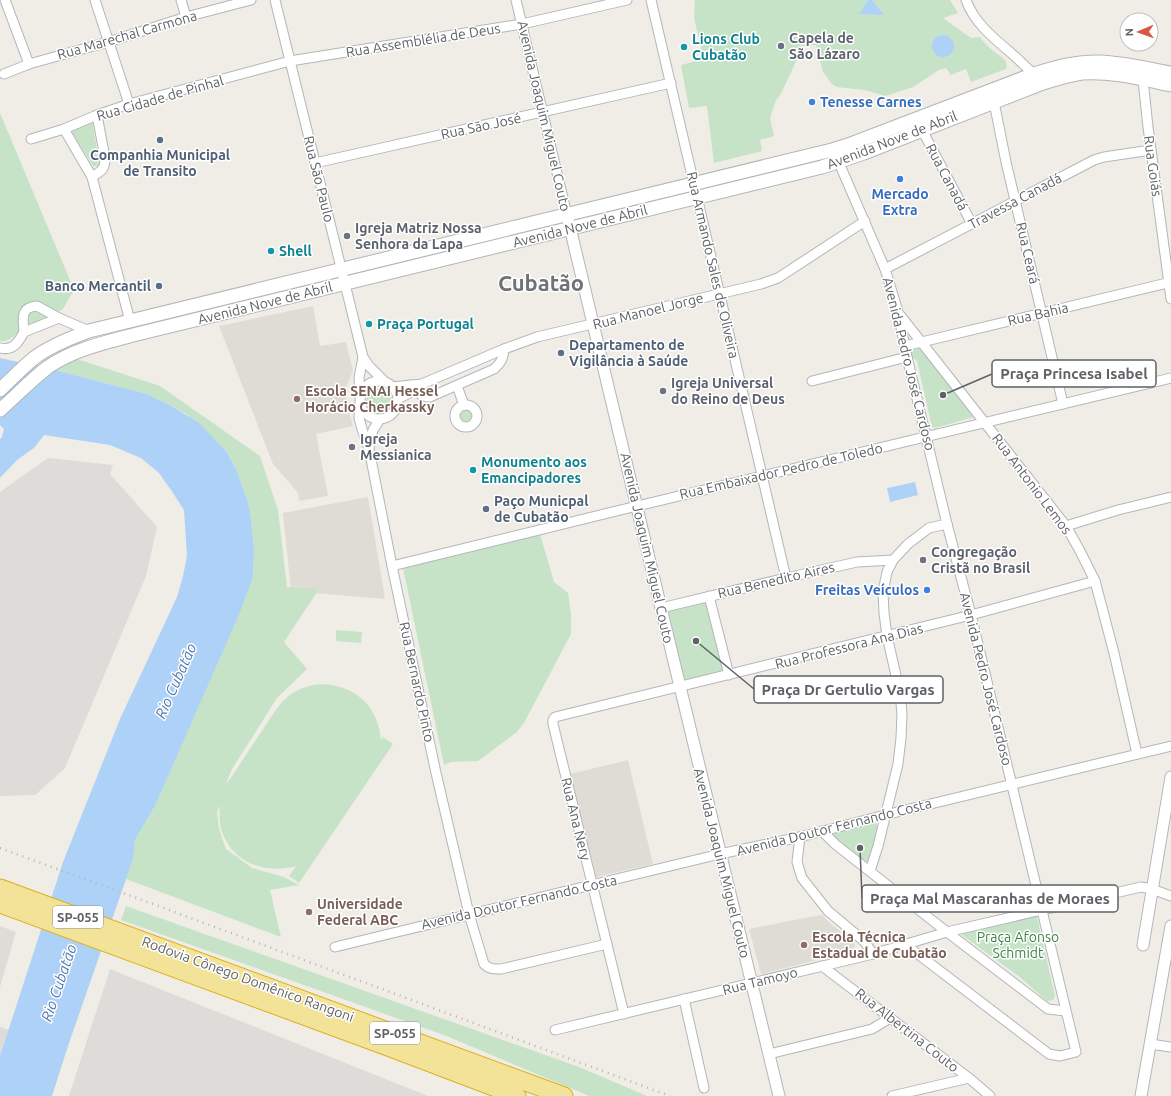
<svg xmlns="http://www.w3.org/2000/svg" width="1171" height="1096" font-family="Ubuntu,sans-serif">
  <style>
    .industrial { fill: #dedcd8 }
    .education { fill: #dedcd5 }
    .green { fill: #c6e3c8 }
    .water { fill: #aed2f7 }
    .lines { fill: none; stroke-linecap: round; stroke-linejoin: round }
    .minor-casing { stroke: #b3b6ba; stroke-width: 11 }
    .tertiary-casing { stroke: #b3b6ba; stroke-width: 13 }
    .secondary-casing { stroke: #b3b5b9; stroke-width: 15 }
    .motorway-casing { stroke: #deaf17; stroke-width: 19 }
    .minor { stroke: #fff; stroke-width: 9 }
    .tertiary { stroke: #fff; stroke-width: 11 }
    .secondary { stroke: #fff; stroke-width: 13 }
    .motorway { stroke: #f3e399; stroke-width: 17 }
    .rail { stroke: #b4b5b5; stroke-width: 2.5; stroke-dasharray: 1 5; stroke-linecap: butt }
    .worship-dot { fill: #6b7280; stroke: #fff; stroke-width: 1.5 }
    .culture-dot { fill: #0f9aa8; stroke: #fff; stroke-width: 1.5 }
    .shop-dot { fill: #3f7fe0; stroke: #fff; stroke-width: 1.5 }
    .service-dot { fill: #5c6f8a; stroke: #fff; stroke-width: 1.5 }
    .education-dot { fill: #8d6e63; stroke: #fff; stroke-width: 1.5 }
    .labels { text-anchor: middle; stroke-width: 3; stroke-linejoin: round; paint-order: stroke }
    .shield { fill: #fff; stroke: #8e9093; stroke-width: 1 }
    .shield-label { font-size: 13px; font-weight: bold; fill: #5e6165 }
    .street-label { font-size: 14px; fill: #5e6165; stroke: #fff }
    .worship-label { font-size: 14px; font-weight: bold; fill: #5b616d; stroke: #fff; text-anchor: start }
    .culture-label { font-size: 14px; font-weight: bold; fill: #0d838f; stroke: #fff; text-anchor: start }
    .shop-label { font-size: 14px; font-weight: bold; fill: #366cbe; stroke: #fff; text-anchor: start }
    .service-label { font-size: 14px; font-weight: bold; fill: #4e5e75; stroke: #fff; text-anchor: start }
    .education-label { font-size: 14px; font-weight: bold; fill: #785e54; stroke: #fff; text-anchor: start }
    .park-label { font-size: 14px; fill: #3f8347; stroke: #fff }
    .water-label { font-size: 15px; font-style: italic; fill: #5078b0; stroke: #fff }
    .town-label { font-size: 22px; font-weight: bold; fill: #6f7277; stroke: #fff }
    .leader { fill: none; stroke: #5e6165; stroke-width: 1.5 }
    .callout-dot { fill: #5e6165; stroke: #fff; stroke-width: 1.5 }
    .callout { fill: #fff; stroke: #5e6165; stroke-width: 1.5 }
    .callout-label { font-size: 15px; text-anchor: middle; font-weight: bold; fill: #5e6165 }
  </style>
  <rect width="100%" height="100%" fill="#efede6"/>
  <g class="industrial">
    <path d="M 48,458 L 113,465 L 110,474 L 157,527 L 146,576 L 65,768 L 35,795 L 0,796 L 0,492 Z"/>
    <path d="M 0,926 L 16,932 L 0,987 Z"/>
    <path d="M 110,969 L 428,1096 L 69,1096 Z"/>
    <path d="M 0,1027 L 9,1030 L 0,1056 Z"/>
  </g>
  <g class="education">
    <path d="M 313,306 L 320,346 L 346,342 L 353,371 L 345,389 L 348,409 L 353,426 L 316,434 L 328,496 L 299,501 L 298,493 L 273,464 L 219,326 Z"/>
    <path d="M 368,497 L 385,599 L 291,591 L 283,513 Z"/>
    <path d="M 628,760 L 653,864 L 596,877 L 570,774 Z"/>
    <path d="M 820,915 L 823,916 L 831,924 L 854,942 L 855,948 L 849,952 L 761,974 L 749,929 Z"/>
  </g>
  <g class="green">
    <path d="M 695,0 L 950,0 L 958,13 L 943,18 L 971,38 L 980,37 C 983,41 987,46 991,49 C 997,55 1010,59 1006,69 L 1003,70 L 971,82 L 966,69 L 951,75 L 946,68 L 939,70 L 913,87 L 885,96 L 865,90 L 837,87 L 832,84 L 823,72 L 816,45 L 803,46 L 781,94 L 776,100 L 770,118 L 774,136 L 760,140 L 762,151 L 714,163 L 707,106 L 689,108 L 681,65 L 704,59 L 694,18 Z"/>
    <path d="M 0,113 L 72,285 L 73,291 L 63,309 L 6,341 L 0,341 Z"/>
    <path d="M 92,120 L 99,162 L 98,166 L 93,166 L 70,129 Z"/>
    <path d="M 916,347 L 922,350 L 924,349 L 975,413 L 974,417 L 935,428 L 932,427 L 917,361 C 913,358 908,354 912,349 Z"/>
    <path d="M 77,359 L 160,386 L 260,456 L 278,510 L 287,587 L 319,589 L 284,642 L 307,669 L 277,698 L 232,769 L 226,784 C 231,778 236,770 240,764 C 249,750 258,737 267,723 C 272,715 277,708 283,701 C 300,683 328,679 350,691 C 370,701 379,719 381,740 L 383,737 L 393,744 L 299,883 L 289,876 L 296,866 C 264,875 231,862 221,829 C 219,821 220,812 219,805 L 217,813 L 219,829 L 226,849 L 252,868 L 284,877 L 299,885 L 270,890 L 281,937 L 126,879 L 133,859 L 135,840 L 155,806 L 253,577 L 254,550 L 251,518 L 248,502 L 236,469 L 226,451 L 186,414 L 168,404 L 147,394 L 51,369 Z"/>
    <circle cx="379" cy="401" r="13"/>
    <circle cx="466" cy="416" r="6"/>
    <path d="M 540,534 L 554,582 L 568,593 L 571,614 L 571,634 L 525,721 L 517,732 L 478,761 L 451,762 L 444,765 L 403,568 Z"/>
    <path d="M 708,601 L 725,671 L 684,680 L 666,611 Z"/>
    <path d="M 336,630 L 362,632 L 361,643 L 336,641 Z"/>
    <path d="M 875,823 L 877,825 L 878,827 L 870,858 C 869,860 867,862 864,861 L 833,836 L 835,832 Z"/>
    <path d="M 126,906 L 579,1067 L 647,1096 L 589,1096 L 444,1035 L 121,920 Z"/>
    <path d="M 1035,916 L 1037,917 L 1055,996 L 1053,1000 L 1047,1001 L 1021,978 L 962,935 L 964,933 L 988,925 Z"/>
  </g>
  <g class="water">
    <path d="M 868,0 L 872,0 L 884,15 L 859,14 Z"/>
    <circle cx="943" cy="46" r="11"/>
    <path d="M 0,358 L 51,369 L 147,394 L 168,404 L 198,422 L 226,451 L 236,469 L 248,502 L 251,518 L 254,550 L 253,577 L 240,612 L 155,806 L 135,840 L 133,859 L 68,1046 L 52,1096 L 0,1096 L 0,1056 L 63,862 L 120,719 L 177,597 L 183,576 L 187,556 L 184,510 L 171,490 L 159,473 L 141,458 L 110,445 L 44,435 L 34,448 L 17,460 L 0,478 L 0,439 L 2,437 L 4,429 L 0,425 Z"/>
    <path d="M 915,482 L 918,495 L 890,502 L 887,488 Z"/>
  </g>
  <g class="lines">
    <g class="minor-casing">
      <g id="minor">
        <path d="M 5,0 L 29,64"/>
        <path d="M 95,0 L 129,104"/>
        <path d="M 181,0 L 186,17"/>
        <path d="M 275,0 L 363,357 L 369,366 L 385,382"/>
        <path d="M 516,0 L 567,215"/>
        <path d="M 651,0 L 786,578"/>
        <path d="M 966,0 C 974,22 992,37 1010,52 C 1019,60 1028,69 1037,77"/>
        <path d="M 4,74 L 29,64 L 108,42 L 186,17 L 251,0"/>
        <path d="M 1143,80 L 1148,127 L 1171,299"/>
        <path d="M 994,102 L 1006,162 L 1063,404"/>
        <path d="M 64,129 L 92,177 L 130,321"/>
        <path d="M 922,130 L 972,224"/>
        <path d="M 31,139 L 64,129 L 97,115 L 129,104 L 290,61 L 522,24 L 627,0"/>
        <path d="M 836,156 L 885,269 L 897,308 L 907,357 L 947,524 L 971,615 L 1076,1052 L 1060,1056 L 1049,1054 L 906,945"/>
        <path d="M 315,163 L 671,83"/>
        <path d="M 92,177 C 101,171 105,170 105,158 L 97,115"/>
        <path d="M 885,269 L 1094,160 L 1104,157 L 1151,150"/>
        <path d="M 900,315 L 1066,526 L 1080,551 L 1095,581 L 1114,653 L 1137,754"/>
        <path d="M 24,332 C 23,319 20,307 37,306 L 59,318 L 89,331"/>
        <path d="M 905,346 L 1171,282"/>
        <path d="M 0,348 C 13,351 18,343 24,332 L 59,318"/>
        <path d="M 812,381 L 907,357"/>
        <circle cx="379" cy="400" r="19"/>
        <path d="M 411,385 C 416,391 422,398 430,397 L 494,369 C 501,363 503,359 504,349"/>
        <path d="M 457,386 L 464,405"/>
        <path d="M 392,387 L 422,384 L 504,349 L 537,337 L 761,284 L 778,278 L 865,221"/>
        <path d="M 360,395 L 359,378 L 363,357"/>
        <path d="M 398,399 L 415,390 L 419,387"/>
        <path d="M 360,403 L 359,418 L 362,429 L 369,449 L 392,566 L 436,773 L 469,914 L 484,964 C 489,969 493,969 501,969 L 607,944"/>
        <circle cx="466" cy="416" r="11"/>
        <path d="M 369,447 L 373,430 L 380,419"/>
        <path d="M 1066,526 L 1118,510 L 1171,497"/>
        <path d="M 392,566 L 637,506 L 1171,378"/>
        <path d="M 709,596 L 729,675"/>
        <path d="M 661,608 L 786,578 L 857,562 L 893,560"/>
        <path d="M 822,831 L 835,844 L 947,932 L 1048,1009 L 1065,1011"/>
        <path d="M 800,837 L 797,862 L 802,878 L 828,911 L 864,941 L 873,954"/>
        <path d="M 870,871 L 878,846 L 898,764 L 901,738 L 902,714 L 900,693 L 887,636 L 884,613 L 883,592 L 887,572 L 893,560 L 908,544 L 929,528 L 947,524"/>
        <path d="M 335,947 L 720,854 L 800,837 L 885,815 L 1171,746"/>
        <path d="M 822,966 L 969,1078 L 990,1096"/>
        <path d="M 684,999 L 704,1088"/>
        <path d="M 624,1014 L 553,724 L 553,720 L 555,717 L 971,615 L 1095,581"/>
        <path d="M 555,1030 L 873,954 L 947,932 L 1141,887 L 1152,889 L 1171,896"/>
        <path d="M 1150,1044 L 1171,1047"/>
        <path d="M 769,1054 L 872,1029 L 890,1018"/>
        <path d="M 892,1096 L 969,1078"/>
      </g>
    </g>
    <g class="tertiary-casing">
      <g id="tertiary">
        <path d="M 567,215 L 661,608 L 779,1096"/>
        <path d="M 1143,945 L 1171,777"/>
        <path d="M 1141,1096 L 1171,926"/>
      </g>
    </g>
    <g class="secondary-casing">
      <g id="secondary">
        <path d="M 0,390 C 11,379 22,368 34,358 C 50,346 70,338 89,331 L 832,150 L 848,145 L 1034,74 C 1055,67 1077,61 1100,62 C 1124,63 1148,69 1171,73"/>
        <path d="M 0,410 C 16,396 31,380 48,367 C 74,349 107,342 137,334 L 822,167 L 864,153 L 1043,83 C 1056,79 1068,75 1082,73 C 1112,71 1142,79 1171,85"/>
      </g>
    </g>
    <g class="motorway-casing">
      <g id="motorway">
        <path d="M 0,888 L 564,1096"/>
        <path d="M 0,904 L 388,1047 L 517,1096"/>
      </g>
    </g>
    <use href="#minor" class="minor"/>
    <use href="#tertiary" class="tertiary"/>
    <use href="#secondary" class="secondary"/>
    <use href="#motorway" class="motorway"/>
    <path class="rail" d="M 0,848 L 153,904 L 670,1096"/>
  </g>
  <g class="worship-dot">
    <circle cx="781" cy="46" r="4"/>
    <circle cx="347" cy="236" r="4"/>
    <circle cx="663" cy="391" r="4"/>
    <circle cx="352" cy="447" r="4"/>
    <circle cx="923" cy="560" r="4"/>
  </g>
  <g class="culture-dot">
    <circle cx="684" cy="47" r="4"/>
    <circle cx="271" cy="251" r="4"/>
    <circle cx="369" cy="324" r="4"/>
    <circle cx="473" cy="470" r="4"/>
  </g>
  <g class="shop-dot">
    <circle cx="812" cy="102" r="4"/>
    <circle cx="900" cy="179" r="4"/>
    <circle cx="927" cy="590" r="4"/>
  </g>
  <g class="service-dot">
    <circle cx="160" cy="140" r="4"/>
    <circle cx="159" cy="286" r="4"/>
    <circle cx="561" cy="353" r="4"/>
    <circle cx="486" cy="509" r="4"/>
  </g>
  <g class="education-dot">
    <circle cx="297" cy="399" r="4"/>
    <circle cx="309" cy="912" r="4"/>
    <circle cx="804" cy="945" r="4"/>
  </g>
  <g class="labels">
    <g class="shield">
      <rect x="53" y="906" width="50" height="22" rx="3"/>
      <rect x="370" y="1022" width="50" height="22" rx="3"/>
    </g>
    <g class="shield-label">
      <text x="78" y="922">SP-055</text>
      <text x="395" y="1038">SP-055</text>
    </g>
    <g class="street-label">
      <text transform="translate(127 35) rotate(-16)" y="5">Rua Marechal Carmona</text>
      <text transform="translate(423 40) rotate(-9)" y="5">Rua Assemblélia de Deus</text>
      <text transform="translate(160 98) rotate(-16)" y="5">Rua Cidade de Pinhal</text>
      <text transform="translate(544 116) rotate(77)" y="5">Avenida Joaquim Miguel Couto</text>
      <text transform="translate(481 126) rotate(-12)" y="5">Rua São José</text>
      <text transform="translate(892 140) rotate(-21)" y="5">Avenida Nove de Abril</text>
      <text transform="translate(1153 166) rotate(82)" y="5">Rua Goiás</text>
      <text transform="translate(947 177) rotate(62)" y="5">Rua Canadá</text>
      <text transform="translate(319 179) rotate(76)" y="5">Rua São Paulo</text>
      <text transform="translate(1015 201) rotate(-28)" y="5">Travessa Canadá</text>
      <text transform="translate(580 226) rotate(-14)" y="5">Avenida Nove de Abril</text>
      <text transform="translate(1028 253) rotate(77)" y="5">Rua Ceará</text>
      <text transform="translate(713 265) rotate(77)" y="5">Rua Armando Sales de Oliveira</text>
      <text transform="translate(265 303) rotate(-14)" y="5">Avenida Nove de Abril</text>
      <text transform="translate(648 311) rotate(-14)" y="5">Rua Manoel Jorge</text>
      <text transform="translate(1038 314) rotate(-13)" y="5">Rua Bahia</text>
      <text transform="translate(909 364) rotate(76)" y="5">Avenida Pedro José Cardoso</text>
      <text transform="translate(781 471) rotate(-13)" y="5">Rua Embaixador Pedro de Toledo</text>
      <text transform="translate(1032 484) rotate(53)" y="5">Rua Antonio Lemos</text>
      <text transform="translate(647 548) rotate(77)" y="5">Avenida Joaquim Miguel Couto</text>
      <text transform="translate(776 580) rotate(-13)" y="5">Rua Benedito Aires</text>
      <text transform="translate(849 646) rotate(-14)" y="5">Rua Professora Ana Dias</text>
      <text transform="translate(986 679) rotate(76)" y="5">Avenida Pedro José Cardoso</text>
      <text transform="translate(417 682) rotate(78)" y="5">Rua Bernardo Pinto</text>
      <text transform="translate(576 819) rotate(76)" y="5">Rua Ana Nery</text>
      <text transform="translate(834 827) rotate(-14)" y="5">Avenida Doutor Fernando Costa</text>
      <text transform="translate(722 863) rotate(76)" y="5">Avenida Joaquim Miguel Couto</text>
      <text transform="translate(519 902) rotate(-13)" y="5">Avenida Doutor Fernando Costa</text>
      <text transform="translate(248 979) rotate(20)" y="5">Rodovia Cônego Domênico Rangoni</text>
      <text transform="translate(760 981) rotate(-14)" y="5">Rua Tamoyo</text>
      <text transform="translate(907 1030) rotate(38)" y="5">Rua Albertina Couto</text>
    </g>
    <g class="worship-label">
      <text x="789" y="43">Capela de<tspan x="789" dy="16">São Lázaro</tspan></text>
      <text x="355" y="233">Igreja Matriz Nossa<tspan x="355" dy="16">Senhora da Lapa</tspan></text>
      <text x="671" y="388">Igreja Universal<tspan x="671" dy="16">do Reino de Deus</tspan></text>
      <text x="360" y="444">Igreja<tspan x="360" dy="16">Messianica</tspan></text>
      <text x="931" y="557">Congregação<tspan x="931" dy="16">Cristã no Brasil</tspan></text>
    </g>
    <g class="culture-label">
      <text x="692" y="44">Lions Club<tspan x="692" dy="16">Cubatão</tspan></text>
      <text x="279" y="256">Shell</text>
      <text x="377" y="329">Praça Portugal</text>
      <text x="481" y="467">Monumento aos<tspan x="481" dy="16">Emancipadores</tspan></text>
    </g>
    <g class="shop-label">
      <text x="820" y="107">Tenesse Carnes</text>
      <text x="900" y="199" text-anchor="middle">Mercado<tspan x="900" dy="16">Extra</tspan></text>
      <text x="919" y="595" text-anchor="end">Freitas Veículos</text>
    </g>
    <g class="service-label">
      <text x="160" y="160" text-anchor="middle">Companhia Municipal<tspan x="160" dy="16">de Transito</tspan></text>
      <text x="151" y="291" text-anchor="end">Banco Mercantil</text>
      <text x="569" y="350">Departamento de<tspan x="569" dy="16">Vigilância à Saúde</tspan></text>
      <text x="494" y="506">Paço Municpal<tspan x="494" dy="16">de Cubatão</tspan></text>
    </g>
    <g class="education-label">
      <text x="305" y="396">Escola SENAI Hessel<tspan x="305" dy="16">Horácio Cherkassky</tspan></text>
      <text x="317" y="909">Universidade<tspan x="317" dy="16">Federal ABC</tspan></text>
      <text x="812" y="942">Escola Técnica<tspan x="812" dy="16">Estadual de Cubatão</tspan></text>
    </g>
    <g class="park-label">
      <text x="1018" y="942">Praça Afonso<tspan x="1018" dy="16">Schmidt</tspan></text>
    </g>
    <g class="water-label">
      <text transform="translate(176 681) rotate(-66)" y="5">Rio Cubatão</text>
      <text transform="translate(59 983) rotate(-71)" y="5">Rio Cubatão</text>
    </g>
    <g class="town-label">
      <text x="541" y="291">Cubatão</text>
    </g>
  </g>
  <path class="leader" d="M943 395L992 374M696 641L754 689M860 848L862 898"/>
  <g class="callout-dot">
    <circle cx="943" cy="395" r="4"/>
    <circle cx="696" cy="641" r="4"/>
    <circle cx="860" cy="848" r="4"/>
  </g>
  <g class="callout">
    <rect x="992" y="360" width="164" height="27" rx="4"/>
    <rect x="754" y="676" width="189" height="27" rx="4"/>
    <rect x="862" y="885" width="256" height="27" rx="4"/>
  </g>
  <g class="callout-label">
    <text x="1074" y="379">Praça Princesa Isabel</text>
    <text x="848" y="695">Praça Dr Gertulio Vargas</text>
    <text x="990" y="904">Praça Mal Mascaranhas de Moraes</text>
  </g>
  <g transform="translate(1139 32) rotate(268)"><circle r="19" fill="#ffffff" stroke="#bfc0c1"/>
  <path d="M0-3L7 15L0 10L-7 15Z" fill="#d85943"/>
  <text y="-6" font-size="11" font-weight="bold" text-anchor="middle" fill="#5e6165">N</text>
  </g>
</svg>
